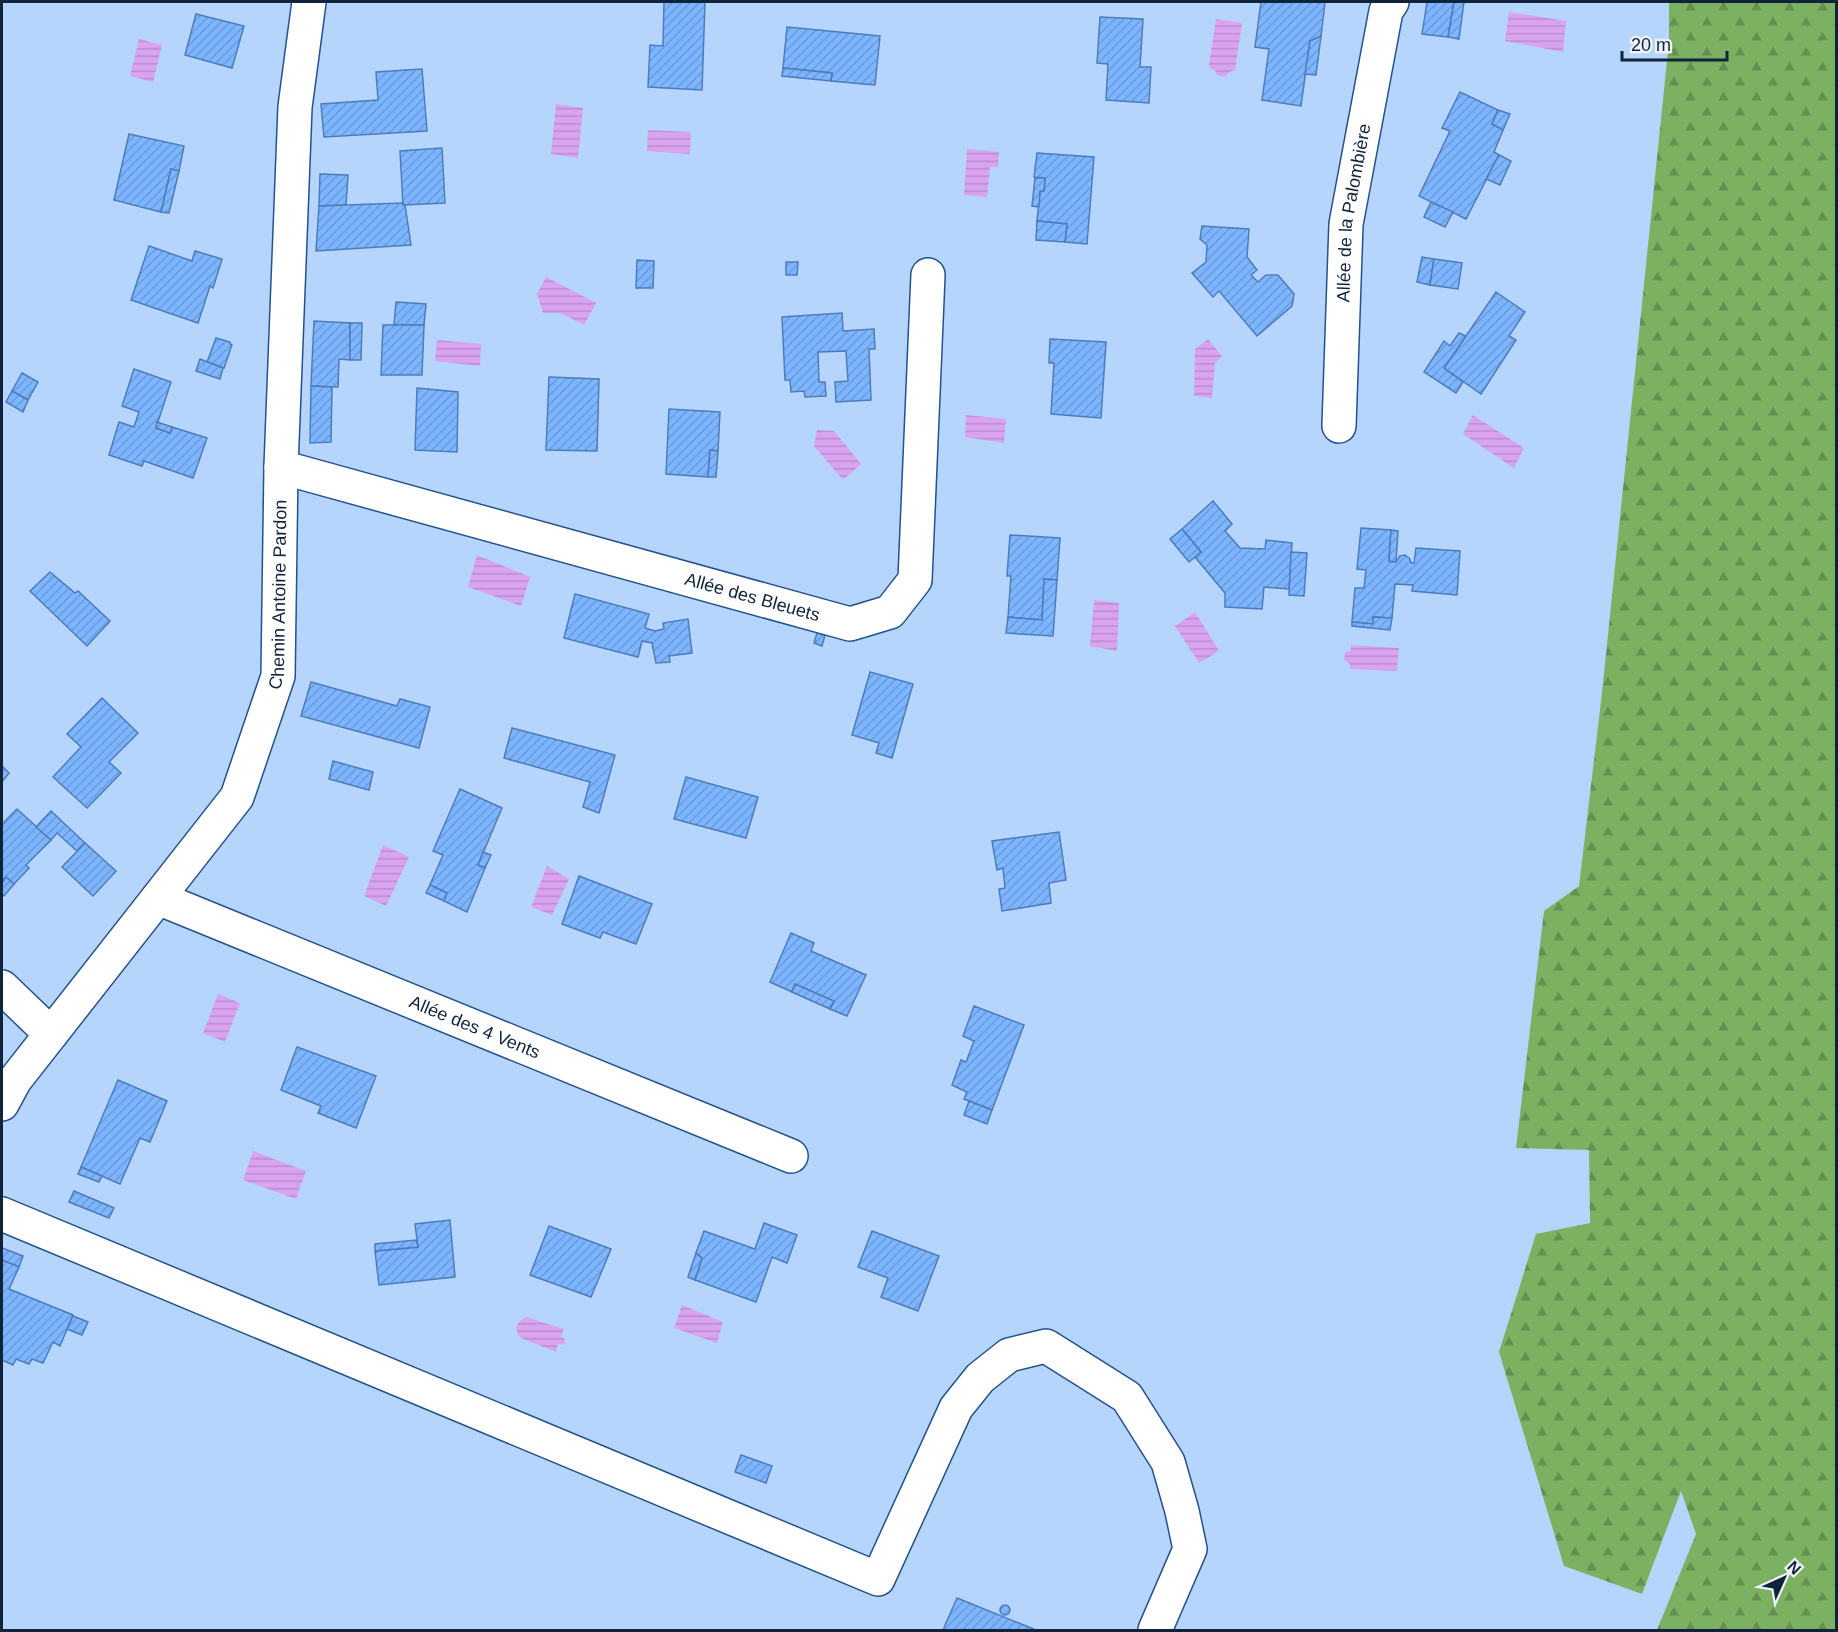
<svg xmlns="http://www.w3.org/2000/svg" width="1838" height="1632" font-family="Helvetica,sans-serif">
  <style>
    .forest { fill: url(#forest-firs) }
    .water { fill: url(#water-rules) }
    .building { fill: url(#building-hatch); stroke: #4d7cba; stroke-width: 1.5 }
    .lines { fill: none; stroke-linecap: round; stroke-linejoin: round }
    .minor-casing { stroke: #24528c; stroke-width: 36 }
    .minor { stroke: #fff; stroke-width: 33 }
    .labels { text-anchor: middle; stroke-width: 4.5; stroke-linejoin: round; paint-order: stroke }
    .street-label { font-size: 18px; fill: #0f233c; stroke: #eef3fa }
  </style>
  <defs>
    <pattern id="forest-firs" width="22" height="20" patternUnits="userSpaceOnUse" patternTransform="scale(1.5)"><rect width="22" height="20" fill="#7db162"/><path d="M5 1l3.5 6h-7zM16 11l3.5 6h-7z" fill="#659052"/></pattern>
    <pattern id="water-rules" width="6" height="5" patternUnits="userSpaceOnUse" patternTransform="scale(1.5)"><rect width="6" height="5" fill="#d9a3f0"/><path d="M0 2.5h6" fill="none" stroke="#b98ccf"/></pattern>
    <pattern id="building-hatch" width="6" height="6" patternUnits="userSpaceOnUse" patternTransform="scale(1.5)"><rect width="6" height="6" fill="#7eb5ff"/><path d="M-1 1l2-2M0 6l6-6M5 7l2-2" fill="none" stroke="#6c9bdb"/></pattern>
  </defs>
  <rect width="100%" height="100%" fill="#b6d5fd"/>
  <path class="forest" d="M 1669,2 L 1836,2 L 1836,1630 L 1657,1630 L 1696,1534 L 1681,1491 L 1642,1594 L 1564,1566 L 1499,1352 L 1536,1234 L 1590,1223 L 1589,1150 L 1516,1148 L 1544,911 L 1579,886 L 1602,693 L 1669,41 Z"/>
  <g class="water">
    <path d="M 1509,12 L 1566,21 L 1563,52 L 1505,41 Z"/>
    <path d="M 1216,19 L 1242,23 L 1235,70 L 1229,72 L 1227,75 L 1222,77 L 1216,74 L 1215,70 L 1211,69 L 1209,65 Z"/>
    <path d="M 139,39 L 162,45 L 153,82 L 130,76 Z"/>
    <path d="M 556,104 L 583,108 L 578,158 L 551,154 Z"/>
    <path d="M 648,130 L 691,132 L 690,154 L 647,151 Z"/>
    <path d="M 967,149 L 999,152 L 998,167 L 990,167 L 987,197 L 964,195 Z"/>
    <path d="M 546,277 L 596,303 L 584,325 L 560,313 L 543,313 L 537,294 Z"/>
    <path d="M 1208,339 L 1222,356 L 1215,363 L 1212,398 L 1194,396 L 1195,349 Z"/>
    <path d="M 437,340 L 481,344 L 480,366 L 435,361 Z"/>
    <path d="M 966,415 L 1006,419 L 1004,443 L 965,437 Z"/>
    <path d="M 1473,415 L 1524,448 L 1514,468 L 1463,434 Z"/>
    <path d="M 817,430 L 834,431 L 861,464 L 843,480 L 814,446 Z"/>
    <path d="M 477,555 L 530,577 L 521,606 L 468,587 Z"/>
    <path d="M 1094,600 L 1119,603 L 1117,651 L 1090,646 Z"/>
    <path d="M 1195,612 L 1219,651 L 1199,663 L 1175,626 Z"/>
    <path d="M 1351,645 L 1399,648 L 1397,671 L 1350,669 L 1350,664 L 1344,660 L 1345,653 L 1351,650 Z"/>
    <path d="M 383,845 L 409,857 L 386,906 L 364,896 Z"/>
    <path d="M 547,866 L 569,879 L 552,915 L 531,907 Z"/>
    <path d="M 218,994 L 240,1003 L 225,1042 L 203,1033 Z"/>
    <path d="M 253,1151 L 306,1171 L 296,1199 L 243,1180 Z"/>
    <path d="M 682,1305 L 723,1322 L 717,1343 L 674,1328 Z"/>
    <path d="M 526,1317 L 564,1329 L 561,1337 L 565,1339 L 565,1342 L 563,1345 L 558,1344 L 556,1352 L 521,1338 C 513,1329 516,1322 526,1317 Z"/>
  </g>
  <g class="building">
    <path d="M 664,2 L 705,2 L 702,90 L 648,87 L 650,45 L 663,46 Z"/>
    <path d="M 1261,2 L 1325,2 L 1321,36 L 1310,41 L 1301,106 L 1262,100 L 1269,49 L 1255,47 Z"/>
    <path d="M 1427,2 L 1454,2 L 1448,37 L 1422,34 Z"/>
    <path d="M 1454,2 L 1464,2 L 1459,39 L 1448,37 Z"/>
    <path d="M 196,14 L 244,26 L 232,68 L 185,55 Z"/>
    <path d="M 1100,17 L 1143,19 L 1140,67 L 1151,67 L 1149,103 L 1106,100 L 1108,64 L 1097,63 Z"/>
    <path d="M 787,27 L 880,36 L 875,85 L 831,81 L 832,73 L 783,68 Z"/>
    <path d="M 1321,36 L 1316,75 L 1305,74 L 1310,41 Z"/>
    <path d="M 783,68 L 832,73 L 831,81 L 782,76 Z"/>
    <path d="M 422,69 L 427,131 L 324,137 L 321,104 L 378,100 L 376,72 Z"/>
    <path d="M 1460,92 L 1498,110 L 1492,124 L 1503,130 L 1494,152 L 1499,155 L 1466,219 L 1419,196 L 1450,131 L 1442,128 Z"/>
    <path d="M 1498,110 L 1510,114 L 1503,130 L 1492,124 Z"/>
    <path d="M 129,134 L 184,146 L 179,171 L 171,169 L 161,212 L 114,200 Z"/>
    <path d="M 442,148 L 445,203 L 403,205 L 400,151 Z"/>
    <path d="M 1037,153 L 1094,157 L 1087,244 L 1065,242 L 1067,224 L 1037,221 L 1040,191 L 1044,191 L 1045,178 L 1034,177 Z"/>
    <path d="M 1499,155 L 1511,161 L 1500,185 L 1486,179 Z"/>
    <path d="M 171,169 L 179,171 L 169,213 L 161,212 Z"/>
    <path d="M 320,174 L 348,175 L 346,205 L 319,206 Z"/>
    <path d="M 1035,178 L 1045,178 L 1044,191 L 1040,191 L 1039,207 L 1032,206 Z"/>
    <path d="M 1431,202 L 1453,212 L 1445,227 L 1424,217 Z"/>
    <path d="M 403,203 L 403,205 L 405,205 L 411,245 L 316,251 L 319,206 Z"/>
    <path d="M 1037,221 L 1067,224 L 1065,242 L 1036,240 Z"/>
    <path d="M 1202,226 L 1249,229 L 1247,257 L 1257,270 L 1251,275 L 1258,282 L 1266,275 L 1278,275 L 1294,294 L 1292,306 L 1257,336 L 1219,291 L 1213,297 L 1192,273 L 1206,262 L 1207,245 L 1200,239 Z"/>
    <path d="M 149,246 L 192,261 L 195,251 L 222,259 L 213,288 L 210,286 L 198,323 L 131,300 Z"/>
    <path d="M 1422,257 L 1434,259 L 1430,285 L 1417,282 Z"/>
    <path d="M 1434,259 L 1462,263 L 1458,289 L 1430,285 Z"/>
    <path d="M 637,260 L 654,261 L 653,288 L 636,288 Z"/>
    <path d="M 786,262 L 798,262 L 797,275 L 786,275 Z"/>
    <path d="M 1496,292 L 1525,312 L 1509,336 L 1516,340 L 1481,394 L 1444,368 Z"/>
    <path d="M 396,302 L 426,304 L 424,325 L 394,325 Z"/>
    <path d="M 842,313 L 843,331 L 874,329 L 875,349 L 869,349 L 871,400 L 836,402 L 835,382 L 848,381 L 846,351 L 818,352 L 819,382 L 825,382 L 826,396 L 805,397 L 804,391 L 791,392 L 790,380 L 785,380 L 782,317 Z"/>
    <path d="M 314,321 L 350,323 L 350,360 L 339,359 L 338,387 L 311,386 Z"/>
    <path d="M 350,323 L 362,323 L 361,360 L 350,360 Z"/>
    <path d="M 383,325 L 424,325 L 422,375 L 381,375 Z"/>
    <path d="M 1459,333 L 1466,336 L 1444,368 L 1463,382 L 1456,393 L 1424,372 L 1444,341 L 1450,346 Z"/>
    <path d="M 216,338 L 230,342 L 230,344 L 232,345 L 224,368 L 207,362 Z"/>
    <path d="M 1050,339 L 1106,342 L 1101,418 L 1051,414 L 1054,363 L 1049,363 Z"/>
    <path d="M 200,359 L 223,368 L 220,379 L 196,371 Z"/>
    <path d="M 134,369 L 171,382 L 156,428 L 170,433 L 172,427 L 207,438 L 193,478 L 144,461 L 142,466 L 109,455 L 119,422 L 134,427 L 139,412 L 122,406 Z"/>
    <path d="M 22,373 L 38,382 L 28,400 L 12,391 Z"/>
    <path d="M 549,377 L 599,379 L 597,451 L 546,450 Z"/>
    <path d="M 311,386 L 332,387 L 331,442 L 310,443 Z"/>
    <path d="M 417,388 L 458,392 L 457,452 L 415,450 Z"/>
    <path d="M 12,391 L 28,400 L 23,412 L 6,402 Z"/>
    <path d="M 669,409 L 720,412 L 718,451 L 710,450 L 708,477 L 666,474 Z"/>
    <path d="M 157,422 L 172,427 L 170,433 L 156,428 Z"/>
    <path d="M 710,450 L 718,451 L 716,477 L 708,477 Z"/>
    <path d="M 1213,501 L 1232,524 L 1225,531 L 1240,548 L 1265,549 L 1266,540 L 1292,543 L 1289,589 L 1264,587 L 1262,609 L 1225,607 L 1225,593 L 1195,557 L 1201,552 L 1182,529 Z"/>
    <path d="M 1361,528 L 1391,530 L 1389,561 L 1396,562 L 1400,556 L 1405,555 L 1410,559 L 1411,563 L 1414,563 L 1416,548 L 1460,551 L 1457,595 L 1412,591 L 1413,585 L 1395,584 L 1392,618 L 1373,617 L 1373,624 L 1352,622 L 1355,588 L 1364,588 L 1366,570 L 1357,569 Z"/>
    <path d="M 1182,529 L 1201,552 L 1189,562 L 1170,539 Z"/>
    <path d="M 1391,530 L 1398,531 L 1396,562 L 1389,561 Z"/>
    <path d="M 1010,535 L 1060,538 L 1057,580 L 1044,579 L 1042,620 L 1008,617 L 1011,576 L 1007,576 Z"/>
    <path d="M 1291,552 L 1307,553 L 1304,596 L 1289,595 Z"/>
    <path d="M 50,572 L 75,593 L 78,591 L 110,621 L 87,646 L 30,591 Z"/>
    <path d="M 1044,579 L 1057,580 L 1053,636 L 1006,633 L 1008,617 L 1042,620 Z"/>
    <path d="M 575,594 L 649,614 L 645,628 L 655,631 L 664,629 L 663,623 L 688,619 L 692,653 L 669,656 L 670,662 L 656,663 L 652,643 L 642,641 L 638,657 L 564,638 Z"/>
    <path d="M 1373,617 L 1392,618 L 1390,630 L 1352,626 L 1352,622 L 1373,624 Z"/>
    <path d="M 817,633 L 825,635 L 822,646 L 814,643 Z"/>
    <path d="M 870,672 L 913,684 L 892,758 L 876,753 L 879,743 L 852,735 Z"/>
    <path d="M 311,682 L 397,706 L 400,699 L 430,707 L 419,748 L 301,716 Z"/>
    <path d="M 102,698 L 138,733 L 109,762 L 121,773 L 87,808 L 53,777 L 81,747 L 67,734 Z"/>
    <path d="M 512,728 L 615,755 L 599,813 L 583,807 L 590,782 L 504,758 Z"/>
    <path d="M 333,761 L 373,772 L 369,790 L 329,779 Z"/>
    <path d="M 2,766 L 9,773 L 2,782 Z"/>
    <path d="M 686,777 L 758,797 L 746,838 L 674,819 Z"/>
    <path d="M 460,789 L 502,808 L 478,865 L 485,868 L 467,912 L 444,901 L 447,893 L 430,885 L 443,855 L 433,851 Z"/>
    <path d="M 17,809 L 51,840 L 26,865 L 29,868 L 14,884 L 6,877 L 2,883 L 2,824 Z"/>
    <path d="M 51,811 L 85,843 L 77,851 L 57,833 L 51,840 L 36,827 Z"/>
    <path d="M 1059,832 L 1066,880 L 1049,883 L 1051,903 L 1002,911 L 999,889 L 1005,888 L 1003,868 L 997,870 L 992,841 Z"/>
    <path d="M 85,843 L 116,871 L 93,896 L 62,867 Z"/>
    <path d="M 483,852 L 491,855 L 485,868 L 478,865 Z"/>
    <path d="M 579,876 L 652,904 L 636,944 L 603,932 L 600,938 L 562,924 Z"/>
    <path d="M 6,877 L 14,884 L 4,896 L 2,894 L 2,883 Z"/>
    <path d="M 430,885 L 447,893 L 444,901 L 426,893 Z"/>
    <path d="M 791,933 L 814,943 L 811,951 L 866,975 L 847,1016 L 830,1009 L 834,1001 L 795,984 L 792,992 L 770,982 Z"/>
    <path d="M 795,984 L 834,1001 L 830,1009 L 792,992 Z"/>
    <path d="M 974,1006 L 1024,1025 L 992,1110 L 964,1099 L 967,1092 L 952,1085 L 961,1060 L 966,1062 L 974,1041 L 963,1036 Z"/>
    <path d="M 297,1047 L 376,1076 L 356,1128 L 318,1113 L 321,1106 L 281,1090 Z"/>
    <path d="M 118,1080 L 167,1101 L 150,1142 L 140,1138 L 120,1184 L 81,1167 Z"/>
    <path d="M 969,1101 L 992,1110 L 987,1124 L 964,1115 Z"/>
    <path d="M 81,1167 L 102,1176 L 99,1182 L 78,1174 Z"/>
    <path d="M 74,1191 L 114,1208 L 109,1218 L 69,1202 Z"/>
    <path d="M 450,1220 L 455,1277 L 379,1285 L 375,1251 L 418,1247 L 415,1224 Z"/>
    <path d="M 764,1223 L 797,1235 L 787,1263 L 772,1257 L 756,1302 L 695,1280 L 702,1258 L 696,1253 L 704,1231 L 755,1249 Z"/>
    <path d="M 549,1226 L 611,1249 L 591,1297 L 530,1275 Z"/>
    <path d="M 872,1231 L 939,1256 L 918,1311 L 881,1297 L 888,1278 L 858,1267 Z"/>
    <path d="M 416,1240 L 418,1247 L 375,1251 L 375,1244 Z"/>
    <path d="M 2,1248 L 23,1256 L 19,1267 L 2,1260 Z"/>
    <path d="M 696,1253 L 702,1258 L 695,1280 L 688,1277 Z"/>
    <path d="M 2,1260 L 19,1267 L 9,1289 L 73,1315 L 60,1346 L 53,1342 L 43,1363 L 32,1359 L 29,1364 L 16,1359 L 13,1365 L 2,1360 Z"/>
    <path d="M 73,1316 L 88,1322 L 82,1335 L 67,1329 Z"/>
    <path d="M 741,1455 L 772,1466 L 766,1483 L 735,1472 Z"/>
    <path d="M 957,1598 L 1036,1630 L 943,1630 Z"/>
    <circle cx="1005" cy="1610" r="5"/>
  </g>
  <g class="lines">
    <g class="minor-casing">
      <g id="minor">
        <path id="s1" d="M 1339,426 L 1346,224 L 1386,11 L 1392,2"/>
        <path id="s2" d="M 281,467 L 850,624 L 890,612 L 915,580 L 928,275"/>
        <path id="s3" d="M 158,898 L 791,1156"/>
        <path d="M 2,987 L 51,1034"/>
        <path id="s4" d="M 2,1104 L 15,1080 L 237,797 L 278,676 L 281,467 L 295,107 L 309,2"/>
        <path d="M 2,1214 L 878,1579 L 956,1408 L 980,1378 L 1009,1355 L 1046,1346 L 1127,1397 L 1168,1462 L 1182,1511 L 1190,1549 L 1155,1630"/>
      </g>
    </g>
    <use href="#minor" class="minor"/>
  </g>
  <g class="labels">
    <g class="street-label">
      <text dy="6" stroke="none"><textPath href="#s1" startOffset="214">Allée de la Palombière</textPath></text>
      <text dy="6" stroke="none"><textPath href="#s4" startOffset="596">Chemin Antoine Pardon</textPath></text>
      <text dy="6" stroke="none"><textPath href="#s2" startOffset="489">Allée des Bleuets</textPath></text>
      <text dy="6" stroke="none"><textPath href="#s3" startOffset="342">Allée des 4 Vents</textPath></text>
    </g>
  </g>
  <rect width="1838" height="1632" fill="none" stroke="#0f233c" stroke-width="6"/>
  <g transform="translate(1784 1578) rotate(45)" stroke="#eef3fa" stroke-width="4.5" paint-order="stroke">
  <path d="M0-4.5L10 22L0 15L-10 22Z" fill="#0f233c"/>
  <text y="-9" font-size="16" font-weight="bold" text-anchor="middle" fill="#0f233c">N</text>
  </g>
  <path d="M1622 51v9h105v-9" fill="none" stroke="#0f233c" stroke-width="3"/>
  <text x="1631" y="51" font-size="18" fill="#0f233c" stroke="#eef3fa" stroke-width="4.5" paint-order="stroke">20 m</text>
</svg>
